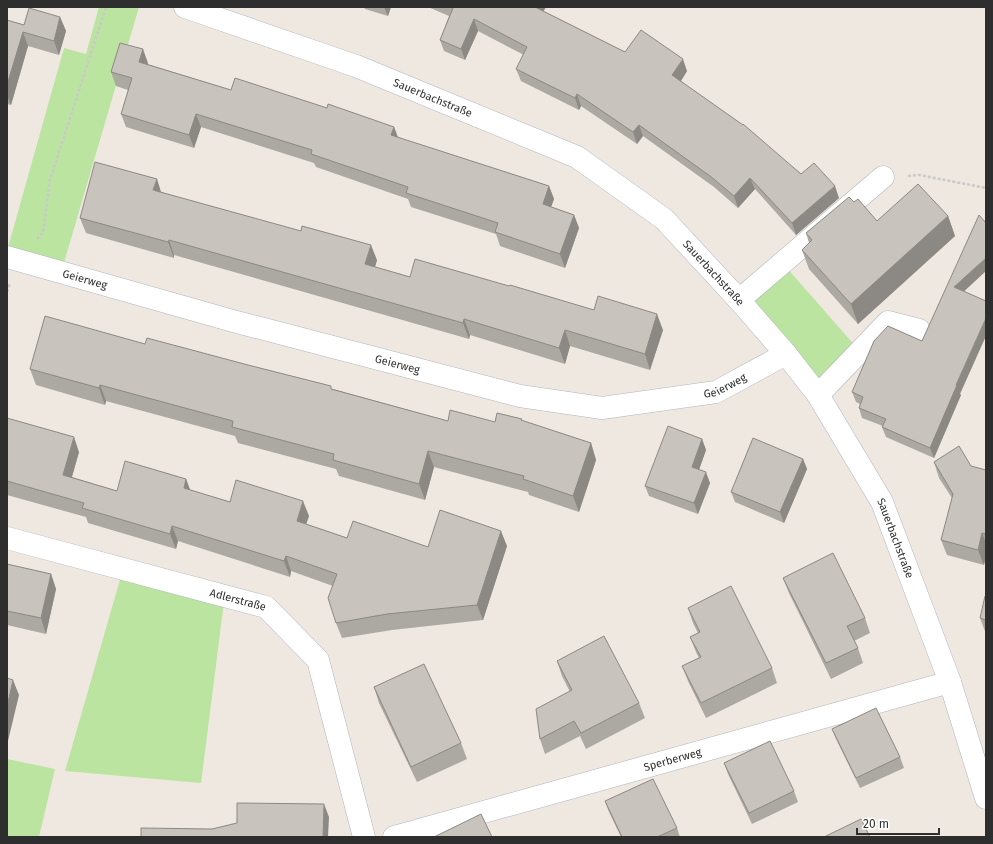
<svg xmlns="http://www.w3.org/2000/svg" width="993" height="844" font-family="'Fira Sans',sans-serif">
  <style>
    .green { fill: #bae49f }
    .lines { fill: none; stroke-linecap: round; stroke-linejoin: round }
    .minor-casing { stroke: #b1b4be; stroke-width: 23 }
    .path { stroke: #c9c9c9; stroke-width: 2.5; stroke-dasharray: 3 2; stroke-linecap: butt }
    .minor { stroke: #fff; stroke-width: 22 }
    .wall { fill: #aca8a2 }
    .shaded-wall { fill: #8c8884 }
    .building { fill: #c8c3bc; stroke: #8c8884 }
    .labels { text-anchor: middle; stroke-width: 3.5; stroke-linejoin: round; paint-order: stroke }
    .street-label { font-size: 11px; fill: #2e2e2e; stroke: #fff }
  </style>
  <rect width="100%" height="100%" fill="#efe8e1"/>
  <g class="green">
    <path d="M 99,7 L 139,7 L 63,266 L 7,251 L 64,48 L 86,54 Z"/>
    <path d="M 786,267 L 857,348 L 818,389 L 745,300 Z"/>
    <path d="M 121,576 L 224,602 L 201,783 L 65,771 Z"/>
    <path d="M 7,759 L 55,769 L 39,837 L 7,837 Z"/>
  </g>
  <g class="lines">
    <g class="minor-casing">
      <g id="minor">
        <path id="s1" d="M 185,7 L 356,66 L 577,157 L 664,219 L 739,300 L 786,354 L 818,395 L 882,502 L 950,682 L 986,798"/>
        <path id="s2" d="M 7,257 L 233,321 L 520,396 L 602,408 L 716,392 L 786,354"/>
        <path d="M 739,300 L 883,177"/>
        <path d="M 818,395 L 888,322 L 919,330"/>
        <path id="s3" d="M 7,538 L 266,607 L 318,660 L 364,837"/>
        <path id="s4" d="M 394,837 L 950,682"/>
      </g>
    </g>
    <g class="path">
      <path d="M 908,176 L 919,175 L 986,188"/>
      <path d="M 37,239 L 43,233 L 50,180 L 106,7"/>
      <path d="M 7,292 L 10,283"/>
    </g>
    <use href="#minor" class="minor"/>
  </g>
  <g class="wall">
    <path d="M 364,7 L 391,7 L 388,16 L 365,9 Z"/>
    <path d="M 428,7 L 546,7 L 543,11 L 625,52 L 687,71 L 681,81 L 801,174 L 839,198 L 796,235 L 755,189 L 738,208 L 714,187 L 643,136 L 637,144 L 581,106 L 579,110 L 521,81 L 516,69 L 524,55 L 478,31 L 465,60 L 444,51 L 440,40 L 449,16 Z"/>
    <path d="M 60,17 L 66,31 L 59,55 L 28,46 L 11,105 L 7,104 L 7,20 L 24,25 Z"/>
    <path d="M 148,63 L 147,64 L 231,90 L 327,108 L 394,127 L 398,138 L 549,186 L 554,199 L 551,207 L 574,215 L 579,228 L 565,268 L 500,246 L 496,234 L 411,207 L 408,199 L 316,167 L 314,163 L 201,127 L 194,148 L 126,127 L 121,114 L 128,90 L 116,86 L 111,72 Z"/>
    <path d="M 161,192 L 377,260 L 375,267 L 410,277 L 594,310 L 663,330 L 650,370 L 570,346 L 565,364 L 470,335 L 469,339 L 174,255 L 174,258 L 86,233 L 80,218 Z"/>
    <path d="M 854,202 L 877,221 L 948,216 L 955,236 L 858,324 L 809,269 L 802,250 L 809,243 L 806,233 Z"/>
    <path d="M 964,291 L 960,394 L 961,395 L 934,458 L 886,437 L 882,427 L 883,426 L 862,418 L 859,408 L 860,404 L 856,402 L 852,392 L 922,341 Z"/>
    <path d="M 145,344 L 333,389 L 448,421 L 495,422 L 522,419 L 522,421 L 591,443 L 596,460 L 579,512 L 529,495 L 528,492 L 434,467 L 425,500 L 339,476 L 336,469 L 238,443 L 235,436 L 106,401 L 105,405 L 36,385 L 30,369 Z"/>
    <path d="M 7,418 L 79,452 L 72,477 L 117,491 L 186,479 L 190,490 L 230,502 L 309,516 L 306,524 L 347,538 L 428,547 L 507,546 L 483,620 L 392,630 L 342,638 L 336,623 L 333,586 L 291,571 L 290,577 L 178,541 L 176,549 L 88,523 L 86,517 L 7,495 Z"/>
    <path d="M 702,439 L 706,450 L 699,470 L 710,483 L 698,514 L 649,496 L 645,486 Z"/>
    <path d="M 803,459 L 807,469 L 784,523 L 735,502 L 731,492 Z"/>
    <path d="M 934,462 L 971,466 L 986,470 L 986,555 L 984,565 L 947,555 L 941,540 L 952,498 L 939,478 Z"/>
    <path d="M 7,564 L 51,574 L 56,589 L 46,634 L 7,625 Z"/>
    <path d="M 783,578 L 865,618 L 870,633 L 854,641 L 858,648 L 863,663 L 831,679 L 789,593 Z"/>
    <path d="M 986,596 L 986,634 L 980,618 Z"/>
    <path d="M 688,608 L 772,668 L 777,683 L 706,718 L 688,681 L 682,666 L 699,658 L 696,652 L 690,637 L 698,633 L 693,623 Z"/>
    <path d="M 557,661 L 639,703 L 645,718 L 586,749 L 580,736 L 545,754 L 540,739 L 570,692 L 562,676 Z"/>
    <path d="M 374,687 L 461,743 L 467,759 L 417,782 L 379,703 Z"/>
    <path d="M 832,729 L 900,757 L 904,768 L 860,788 L 836,739 Z"/>
    <path d="M 724,763 L 794,791 L 798,802 L 752,824 L 728,774 Z"/>
    <path d="M 605,801 L 677,828 L 680,837 L 621,837 L 609,812 Z"/>
  </g>
  <g class="shaded-wall">
    <path d="M 384,7 L 391,7 L 388,16 Z"/>
    <path d="M 535,7 L 546,7 L 539,19 Z"/>
    <path d="M 60,17 L 66,31 L 59,55 L 54,41 Z"/>
    <path d="M 474,19 L 478,31 L 465,60 L 461,49 Z"/>
    <path d="M 23,32 L 28,46 L 11,105 L 7,95 L 7,85 Z"/>
    <path d="M 143,49 L 148,63 L 144,75 L 139,62 Z"/>
    <path d="M 683,59 L 687,71 L 677,87 L 672,75 Z"/>
    <path d="M 577,94 L 581,106 L 579,110 L 575,98 Z"/>
    <path d="M 196,114 L 201,127 L 194,148 L 189,135 Z"/>
    <path d="M 639,125 L 643,136 L 637,144 L 633,132 Z"/>
    <path d="M 394,127 L 399,140 L 391,135 Z"/>
    <path d="M 750,178 L 755,189 L 738,208 L 734,196 Z"/>
    <path d="M 157,179 L 162,195 L 153,190 Z"/>
    <path d="M 549,186 L 554,199 L 547,218 L 543,204 Z"/>
    <path d="M 835,186 L 839,198 L 796,235 L 792,223 Z"/>
    <path d="M 574,215 L 579,228 L 565,268 L 560,254 Z"/>
    <path d="M 948,216 L 955,236 L 858,324 L 851,304 Z"/>
    <path d="M 169,240 L 174,255 L 174,258 L 168,242 Z"/>
    <path d="M 371,245 L 377,260 L 371,280 L 365,264 Z"/>
    <path d="M 986,258 L 986,271 L 958,297 L 954,287 Z"/>
    <path d="M 657,314 L 663,330 L 650,370 L 645,354 Z"/>
    <path d="M 986,318 L 986,336 L 960,394 L 961,395 L 934,458 L 930,448 L 956,385 Z"/>
    <path d="M 464,319 L 470,335 L 469,339 L 463,323 Z"/>
    <path d="M 565,330 L 570,346 L 565,364 L 559,348 Z"/>
    <path d="M 100,385 L 106,401 L 105,405 L 99,388 Z"/>
    <path d="M 74,437 L 79,452 L 68,490 L 63,475 Z"/>
    <path d="M 702,439 L 706,450 L 696,478 L 692,467 Z"/>
    <path d="M 591,443 L 596,460 L 579,512 L 573,496 Z"/>
    <path d="M 428,451 L 434,467 L 425,500 L 419,484 Z"/>
    <path d="M 803,459 L 807,469 L 784,523 L 780,512 Z"/>
    <path d="M 706,472 L 710,483 L 698,514 L 694,503 Z"/>
    <path d="M 186,479 L 192,495 L 184,488 Z"/>
    <path d="M 303,501 L 309,516 L 302,536 L 297,521 Z"/>
    <path d="M 172,526 L 178,541 L 176,549 L 170,534 Z"/>
    <path d="M 501,531 L 507,546 L 483,620 L 477,605 Z"/>
    <path d="M 982,533 L 986,543 L 986,555 L 984,565 L 978,550 Z"/>
    <path d="M 286,556 L 291,571 L 290,577 L 284,561 Z"/>
    <path d="M 51,574 L 56,589 L 46,634 L 41,618 Z"/>
    <path d="M 13,680 L 19,695 L 8,741 L 7,737 L 7,707 Z"/>
    <path d="M 324,804 L 329,817 L 328,837 L 323,837 Z"/>
  </g>
  <g class="building">
    <path d="M 451,7 L 535,7 L 625,52 L 641,30 L 683,59 L 672,75 L 743,125 L 743,124 L 801,174 L 814,163 L 835,186 L 792,223 L 750,178 L 734,196 L 710,176 L 639,125 L 633,132 L 577,94 L 575,98 L 516,69 L 527,47 L 474,19 L 461,49 L 440,40 L 453,8 Z"/>
    <path d="M 29,8 L 60,17 L 54,41 L 23,32 L 7,85 L 7,20 L 24,25 Z"/>
    <path d="M 120,43 L 143,49 L 139,62 L 231,90 L 235,78 L 327,108 L 328,104 L 394,127 L 391,135 L 549,186 L 543,204 L 574,215 L 560,254 L 495,232 L 498,223 L 406,193 L 408,187 L 311,154 L 312,150 L 196,114 L 189,135 L 121,114 L 132,78 L 111,72 Z"/>
    <path d="M 95,162 L 157,179 L 153,190 L 301,231 L 302,226 L 371,245 L 365,264 L 410,277 L 415,259 L 509,286 L 510,285 L 594,310 L 598,296 L 657,314 L 645,354 L 565,330 L 559,348 L 464,319 L 463,323 L 169,240 L 168,242 L 80,218 Z"/>
    <path d="M 918,184 L 948,216 L 851,304 L 802,250 L 812,240 L 806,233 L 849,197 L 854,202 L 858,199 L 877,221 Z"/>
    <path d="M 979,215 L 986,223 L 986,258 L 954,287 L 986,301 L 986,318 L 956,385 L 957,385 L 930,448 L 882,427 L 886,419 L 859,408 L 863,397 L 852,392 L 874,341 L 888,326 L 922,341 Z"/>
    <path d="M 45,316 L 145,344 L 147,338 L 248,365 L 331,386 L 331,389 L 448,421 L 450,410 L 495,422 L 497,413 L 522,419 L 521,420 L 591,443 L 573,496 L 523,479 L 524,476 L 428,451 L 419,484 L 333,460 L 334,454 L 232,427 L 233,421 L 100,385 L 99,388 L 30,369 Z"/>
    <path d="M 7,418 L 74,437 L 63,475 L 117,491 L 125,461 L 186,479 L 184,488 L 230,502 L 236,480 L 303,501 L 297,521 L 347,538 L 353,521 L 428,547 L 440,510 L 501,531 L 477,605 L 387,614 L 336,623 L 328,598 L 337,574 L 286,556 L 284,561 L 172,526 L 170,534 L 82,508 L 84,503 L 7,481 Z"/>
    <path d="M 668,426 L 702,439 L 692,467 L 706,472 L 694,503 L 645,486 Z"/>
    <path d="M 753,438 L 803,459 L 780,512 L 731,492 Z"/>
    <path d="M 959,446 L 971,466 L 986,470 L 986,534 L 982,533 L 978,550 L 941,540 L 953,494 L 934,462 Z"/>
    <path d="M 833,553 L 865,618 L 847,626 L 858,648 L 826,663 L 783,578 Z"/>
    <path d="M 7,564 L 51,574 L 41,618 L 7,611 Z"/>
    <path d="M 731,586 L 772,668 L 701,703 L 682,666 L 701,657 L 690,637 L 700,632 L 688,608 Z"/>
    <path d="M 985,596 L 986,596 L 986,620 L 980,618 Z"/>
    <path d="M 604,636 L 639,703 L 581,733 L 574,721 L 540,739 L 536,709 L 572,690 L 557,661 Z"/>
    <path d="M 424,664 L 461,743 L 411,767 L 374,687 Z"/>
    <path d="M 7,678 L 13,680 L 7,707 Z"/>
    <path d="M 876,708 L 900,757 L 856,778 L 832,729 Z"/>
    <path d="M 770,741 L 794,791 L 749,813 L 724,763 Z"/>
    <path d="M 653,779 L 677,828 L 657,837 L 622,837 L 605,801 Z"/>
    <path d="M 237,803 L 324,804 L 323,837 L 141,837 L 141,828 L 212,829 L 237,823 Z"/>
    <path d="M 481,814 L 492,837 L 434,837 Z"/>
    <path d="M 861,819 L 870,837 L 824,837 Z"/>
  </g>
  <g class="labels">
    <g class="street-label">
      <text dy="4" stroke="none"><textPath href="#s1" startOffset="264">Sauerbachstraße</textPath></text>
      <text dy="4" stroke="none"><textPath href="#s1" startOffset="600">Sauerbachstraße</textPath></text>
      <text dy="4" stroke="none"><textPath href="#s2" startOffset="81">Geierweg</textPath></text>
      <text dy="4" stroke="none"><textPath href="#s2" startOffset="405">Geierweg</textPath></text>
      <text dy="4" stroke="none"><textPath href="#s2" startOffset="740">Geierweg</textPath></text>
      <text dy="4" stroke="none"><textPath href="#s1" startOffset="924">Sauerbachstraße</textPath></text>
      <text dy="4" stroke="none"><textPath href="#s3" startOffset="239">Adlerstraße</textPath></text>
      <text dy="4" stroke="none"><textPath href="#s4" startOffset="289">Sperberweg</textPath></text>
    </g>
  </g>
  <rect width="993" height="844" fill="none" stroke="#2e2e2e" stroke-width="16"/>
  <path d="M857 828v6h82v-6" fill="none" stroke="#2e2e2e" stroke-width="2"/>
  <text x="863" y="828" font-size="12" fill="#2e2e2e" stroke="#ffffff" stroke-width="3" paint-order="stroke">20 m</text>
</svg>
